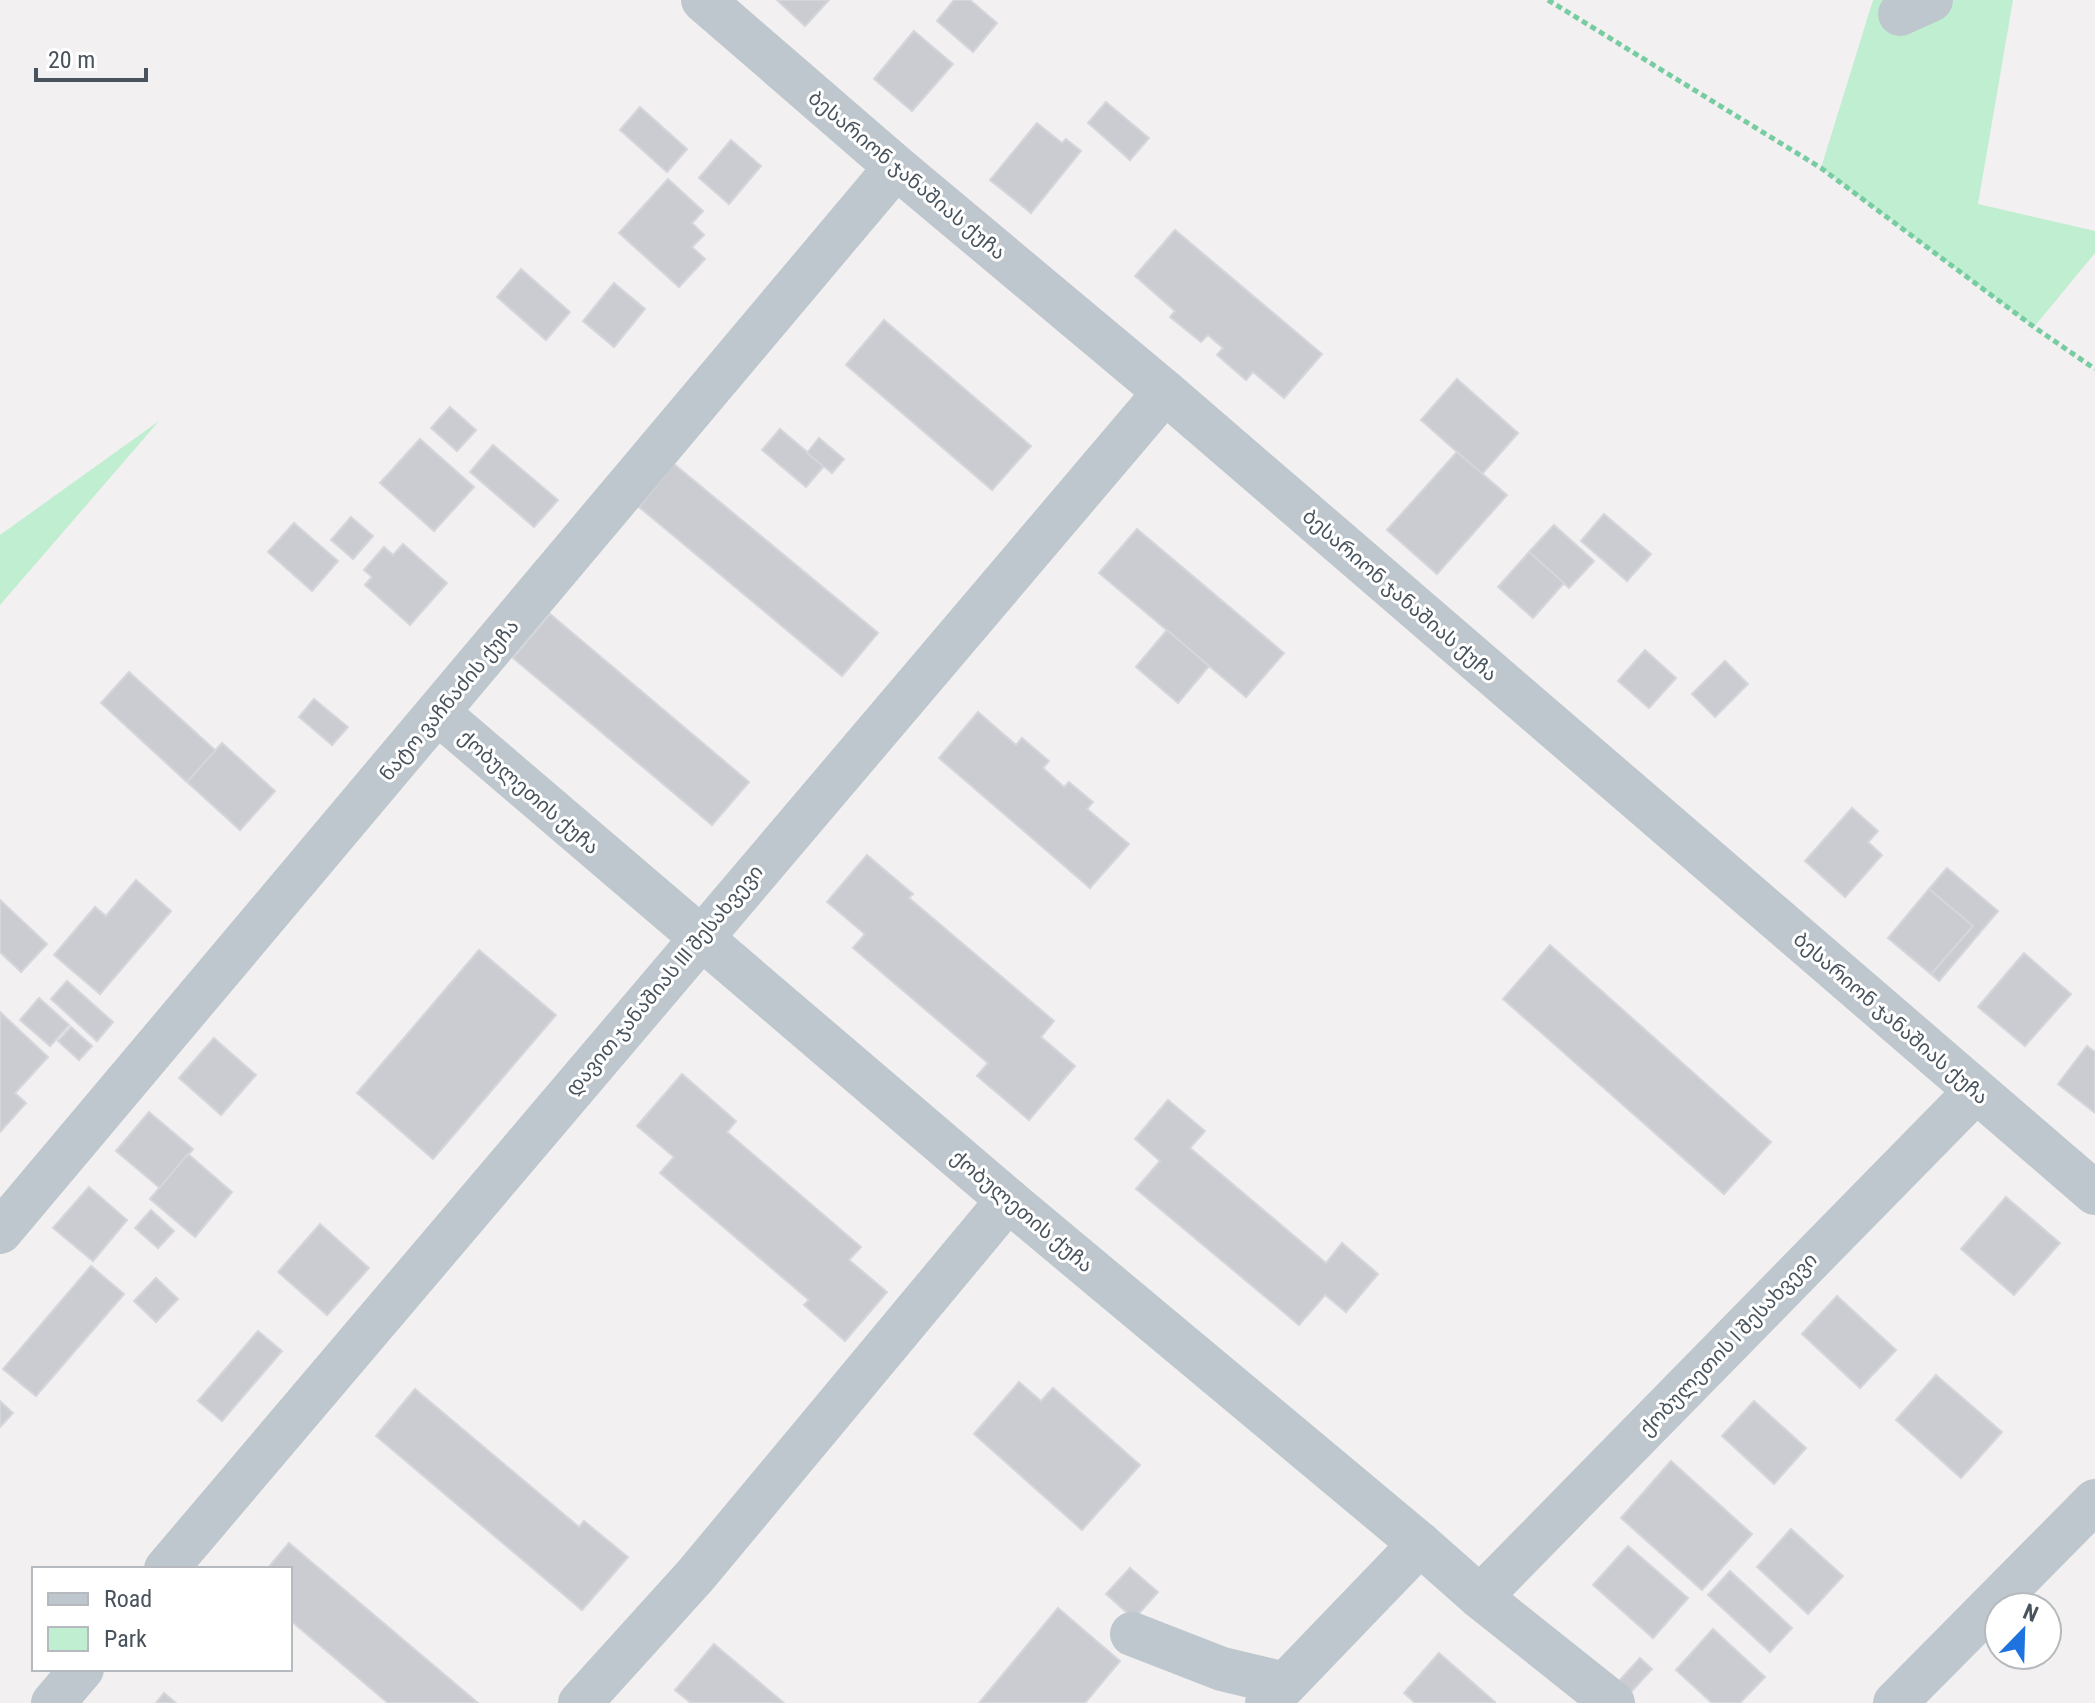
<svg xmlns="http://www.w3.org/2000/svg" width="2095" height="1703" font-family="'Roboto Condensed','Noto Sans Georgian',sans-serif">
  <style>
    .green { fill: #c0eed1 }
    .building { fill: #caccd2; stroke: #d4d6db; stroke-width: 2 }
    .lines { fill: none; stroke-linecap: round; stroke-linejoin: round }
    .path { stroke: #78cca2; stroke-width: 5; stroke-dasharray: 6 4; stroke-linecap: butt }
    .minor { stroke: #bec7ce; stroke-width: 44 }
    .labels { text-anchor: middle; stroke-width: 6; stroke-linejoin: round; paint-order: stroke }
    .street-label { font-size: 20px; fill: #48535d; stroke: #fff }
  </style>
  <rect width="100%" height="100%" fill="#f2f0f0"/>
  <g class="green">
    <path d="M 1873,0 L 2013,0 L 1978,204 L 2095,231 L 2095,253 L 2034,327 L 1821,168 Z"/>
    <path d="M 159,421 L 0,605 L 0,535 Z"/>
  </g>
  <g class="building">
    <path d="M 777,0 L 829,0 L 805,26 Z"/>
    <path d="M 954,0 L 970,0 L 997,23 L 973,52 L 937,21 Z"/>
    <path d="M 914,31 L 953,64 L 912,111 L 874,79 Z"/>
    <path d="M 1106,102 L 1149,138 L 1130,160 L 1088,123 Z"/>
    <path d="M 640,107 L 687,149 L 667,172 L 620,130 Z"/>
    <path d="M 1037,123 L 1062,143 L 1066,139 L 1081,151 L 1031,213 L 990,180 Z"/>
    <path d="M 731,140 L 761,166 L 729,204 L 699,178 Z"/>
    <path d="M 668,179 L 703,211 L 692,223 L 704,235 L 692,247 L 705,259 L 679,287 L 619,233 Z"/>
    <path d="M 1175,230 L 1322,354 L 1284,398 L 1253,372 L 1246,380 L 1217,355 L 1223,348 L 1208,335 L 1201,342 L 1170,317 L 1175,311 L 1135,276 Z"/>
    <path d="M 521,269 L 570,312 L 546,340 L 497,297 Z"/>
    <path d="M 614,283 L 645,309 L 614,347 L 583,321 Z"/>
    <path d="M 884,320 L 1031,446 L 992,490 L 846,365 Z"/>
    <path d="M 1457,379 L 1518,433 L 1482,474 L 1421,420 Z"/>
    <path d="M 450,407 L 476,430 L 457,451 L 431,428 Z"/>
    <path d="M 780,429 L 824,466 L 806,487 L 762,450 Z"/>
    <path d="M 819,438 L 844,459 L 832,473 L 807,453 Z"/>
    <path d="M 420,439 L 474,487 L 434,531 L 380,483 Z"/>
    <path d="M 493,445 L 558,500 L 534,527 L 470,472 Z"/>
    <path d="M 1457,452 L 1507,495 L 1437,574 L 1387,530 Z"/>
    <path d="M 674,464 L 878,633 L 842,676 L 639,507 Z"/>
    <path d="M 1604,514 L 1651,554 L 1627,581 L 1581,541 Z"/>
    <path d="M 351,517 L 373,536 L 353,559 L 331,540 Z"/>
    <path d="M 294,523 L 338,561 L 312,591 L 268,552 Z"/>
    <path d="M 1554,525 L 1594,561 L 1569,588 L 1529,552 Z"/>
    <path d="M 1137,529 L 1284,653 L 1246,697 L 1099,573 Z"/>
    <path d="M 403,544 L 447,583 L 410,625 L 365,585 L 372,577 L 364,570 L 384,547 L 393,555 Z"/>
    <path d="M 1529,552 L 1564,583 L 1533,618 L 1498,587 Z"/>
    <path d="M 550,614 L 749,782 L 712,825 L 513,658 Z"/>
    <path d="M 1167,630 L 1209,666 L 1178,703 L 1136,667 Z"/>
    <path d="M 1645,650 L 1676,678 L 1649,708 L 1618,681 Z"/>
    <path d="M 1725,661 L 1748,684 L 1715,717 L 1692,694 Z"/>
    <path d="M 129,672 L 216,751 L 187,782 L 101,703 Z"/>
    <path d="M 314,699 L 348,727 L 332,745 L 299,717 Z"/>
    <path d="M 978,712 L 1016,745 L 1022,738 L 1049,761 L 1043,768 L 1064,787 L 1069,782 L 1093,802 L 1087,809 L 1129,844 L 1090,888 L 939,758 Z"/>
    <path d="M 222,743 L 275,791 L 240,830 L 187,782 Z"/>
    <path d="M 1852,808 L 1878,831 L 1868,842 L 1882,855 L 1845,897 L 1805,861 Z"/>
    <path d="M 867,855 L 913,894 L 909,898 L 1054,1021 L 1041,1037 L 1075,1066 L 1029,1120 L 977,1076 L 988,1063 L 853,948 L 865,934 L 827,902 Z"/>
    <path d="M 1947,868 L 1998,911 L 1939,981 L 1931,974 L 1973,926 L 1929,889 Z"/>
    <path d="M 136,880 L 171,911 L 100,994 L 54,955 L 95,907 L 106,916 Z"/>
    <path d="M 1929,889 L 1973,926 L 1931,974 L 1888,938 Z"/>
    <path d="M 0,900 L 47,944 L 21,972 L 0,952 Z"/>
    <path d="M 1550,945 L 1771,1142 L 1724,1194 L 1503,999 Z"/>
    <path d="M 479,950 L 556,1015 L 433,1159 L 357,1093 Z"/>
    <path d="M 2024,953 L 2071,994 L 2025,1046 L 1978,1007 Z"/>
    <path d="M 67,981 L 113,1022 L 97,1041 L 51,999 Z"/>
    <path d="M 39,998 L 69,1025 L 50,1046 L 20,1020 Z"/>
    <path d="M 0,1012 L 48,1057 L 15,1093 L 26,1103 L 0,1132 Z"/>
    <path d="M 71,1027 L 92,1046 L 79,1060 L 58,1041 Z"/>
    <path d="M 214,1038 L 256,1075 L 221,1115 L 179,1078 Z"/>
    <path d="M 2087,1046 L 2095,1052 L 2095,1113 L 2058,1084 Z"/>
    <path d="M 682,1074 L 736,1121 L 727,1132 L 861,1247 L 849,1260 L 887,1292 L 845,1341 L 804,1305 L 809,1300 L 660,1173 L 674,1157 L 637,1126 Z"/>
    <path d="M 1168,1100 L 1205,1131 L 1190,1148 L 1326,1263 L 1342,1243 L 1378,1274 L 1346,1312 L 1325,1295 L 1299,1325 L 1136,1189 L 1160,1161 L 1135,1139 Z"/>
    <path d="M 149,1112 L 193,1149 L 160,1188 L 116,1151 Z"/>
    <path d="M 188,1154 L 232,1192 L 195,1237 L 150,1199 Z"/>
    <path d="M 89,1187 L 127,1220 L 93,1261 L 53,1228 Z"/>
    <path d="M 2006,1197 L 2060,1243 L 2014,1295 L 1961,1249 Z"/>
    <path d="M 151,1210 L 174,1231 L 158,1248 L 135,1228 Z"/>
    <path d="M 320,1224 L 369,1268 L 327,1315 L 278,1272 Z"/>
    <path d="M 91,1266 L 124,1294 L 36,1396 L 3,1369 Z"/>
    <path d="M 156,1278 L 178,1299 L 156,1322 L 134,1301 Z"/>
    <path d="M 1837,1296 L 1896,1350 L 1860,1388 L 1802,1334 Z"/>
    <path d="M 258,1331 L 282,1351 L 222,1421 L 198,1401 Z"/>
    <path d="M 1936,1375 L 2002,1432 L 1961,1478 L 1896,1420 Z"/>
    <path d="M 1019,1382 L 1041,1401 L 1053,1388 L 1140,1465 L 1082,1530 L 974,1434 Z"/>
    <path d="M 415,1389 L 579,1527 L 584,1521 L 628,1557 L 582,1610 L 376,1436 Z"/>
    <path d="M 0,1401 L 13,1413 L 0,1427 Z"/>
    <path d="M 1754,1401 L 1806,1448 L 1774,1484 L 1722,1436 Z"/>
    <path d="M 1671,1461 L 1752,1534 L 1702,1590 L 1621,1518 Z"/>
    <path d="M 1791,1529 L 1843,1576 L 1808,1614 L 1757,1567 Z"/>
    <path d="M 289,1543 L 478,1703 L 388,1703 L 290,1620 L 290,1569 L 267,1569 Z"/>
    <path d="M 1628,1546 L 1688,1598 L 1653,1638 L 1593,1585 Z"/>
    <path d="M 1130,1568 L 1158,1592 L 1134,1619 L 1106,1594 Z"/>
    <path d="M 1730,1571 L 1792,1628 L 1770,1652 L 1708,1595 Z"/>
    <path d="M 1058,1608 L 1120,1661 L 1085,1703 L 979,1703 Z"/>
    <path d="M 1713,1629 L 1765,1677 L 1740,1703 L 1712,1703 L 1676,1670 Z"/>
    <path d="M 714,1644 L 784,1703 L 691,1703 L 675,1690 Z"/>
    <path d="M 1439,1653 L 1495,1702 L 1494,1703 L 1415,1703 L 1404,1693 Z"/>
    <path d="M 1640,1658 L 1652,1669 L 1631,1692 L 1619,1681 Z"/>
    <path d="M 164,1693 L 176,1703 L 156,1703 Z"/>
  </g>
  <g class="lines">
    <path class="path" d="M 1548,0 L 1821,168 L 2034,327 L 2095,369"/>
    <g class="minor">
      <path d="M 703,0 L 896,167 L 1165,392 L 2095,1193"/>
      <path d="M 1900,14 L 1931,0"/>
      <path d="M 438,713 L 1008,1200 L 1420,1544 L 1480,1597 L 1613,1703"/>
      <path d="M 0,1232 L 896,167"/>
      <path d="M 166,1569 L 1165,392"/>
      <path d="M 1480,1597 L 1976,1091"/>
      <path d="M 1132,1634 L 1222,1669 L 1285,1684"/>
      <path d="M 53,1703 L 82,1669"/>
      <path d="M 580,1703 L 695,1576 L 1008,1200"/>
      <path d="M 1267,1703 L 1420,1544"/>
      <path d="M 1895,1703 L 2095,1501"/>
    </g>
  </g>
  <g class="labels">
    <g class="street-label">
      <text transform="translate(907 175) rotate(40)" y="7">ბესარიონ ჯანაშიას ქუჩა</text>
      <text transform="translate(1400 595) rotate(41)" y="7">ბესარიონ ჯანაშიას ქუჩა</text>
      <text transform="translate(449 700) rotate(-50)" y="7">ნატო ვაჩნაძის ქუჩა</text>
      <text transform="translate(529 792) rotate(41)" y="7">ქობულეთის ქუჩა</text>
      <text transform="translate(664 980) rotate(-50)" y="7">დავით ჯანაშიას III შესახვევი</text>
      <text transform="translate(1891 1018) rotate(41)" y="7">ბესარიონ ჯანაშიას ქუჩა</text>
      <text transform="translate(1022 1211) rotate(40)" y="7">ქობულეთის ქუჩა</text>
      <text transform="translate(1728 1344) rotate(-46)" y="7">ქობულეთის I შესახვევი</text>
    </g>
  </g>
  <rect x="32" y="1567" width="260" height="104" fill="#ffffff" stroke="#b6babe" stroke-width="2"/>
  <rect x="48" y="1593" width="40" height="12" fill="#bec7ce" stroke="#b6babe" stroke-width="2"/>
  <text x="104" y="1607" font-size="24" fill="#48535d">Road</text>
  <rect x="48" y="1627" width="40" height="24" fill="#c0eed1" stroke="#b6babe" stroke-width="2"/>
  <text x="104" y="1647" font-size="24" fill="#48535d">Park</text>
  <g transform="translate(2023 1631) rotate(23)"><circle r="38" fill="#ffffff" stroke="#b6babe" stroke-width="2"/>
  <path d="M0-6L14 30L0 20L-14 30Z" fill="#1e73de"/>
  <text y="-12" font-size="22" font-weight="bold" text-anchor="middle" fill="#48535d">N</text>
  </g>
  <path d="M36 68v12h110v-12" fill="none" stroke="#48535d" stroke-width="4"/>
  <text x="48" y="68" font-size="24" fill="#48535d" stroke="#ffffff" stroke-width="6" paint-order="stroke">20 m</text>
</svg>
